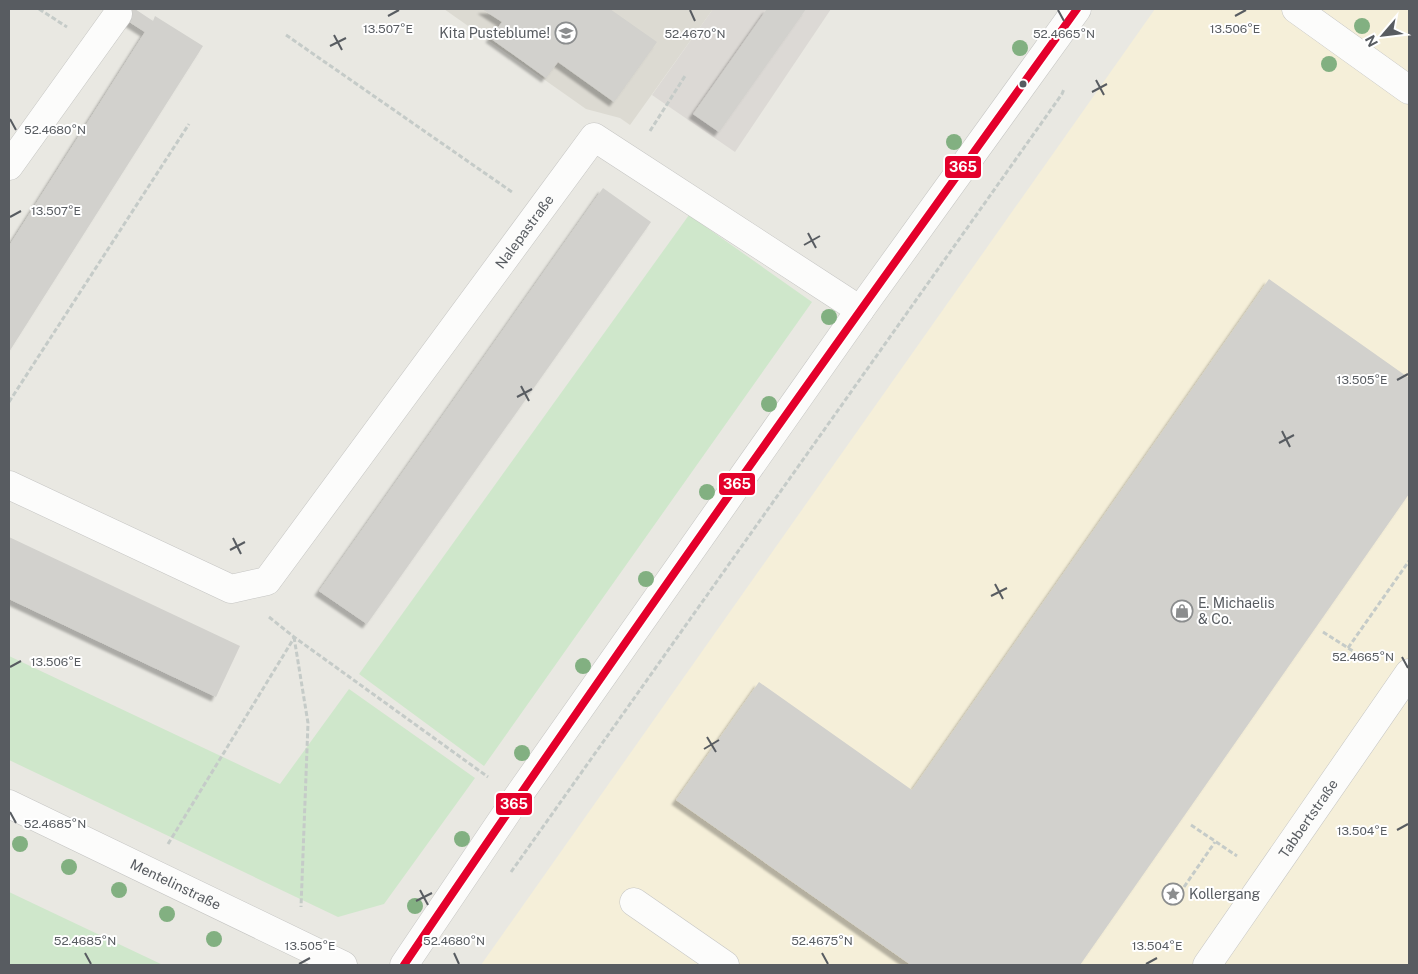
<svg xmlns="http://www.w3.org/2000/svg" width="1418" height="974" font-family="'Public Sans',sans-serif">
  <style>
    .commercial { fill: #f5efd9 }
    .industrial { fill: #dcd9d5 }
    .education { fill: #dcdad2 }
    .green { fill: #cfe7cb }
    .building { fill: #d2d1cd; filter: url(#shadow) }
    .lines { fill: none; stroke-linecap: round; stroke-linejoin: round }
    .minor-casing { stroke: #c5c5c3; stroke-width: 29 }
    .path { stroke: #c5cbc8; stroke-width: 3; stroke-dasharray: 5 2.5; stroke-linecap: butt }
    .minor { stroke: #fcfcfb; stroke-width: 28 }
    .bus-1-casing { stroke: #fff; stroke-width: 11 }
    .bus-1 { stroke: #e4002b; stroke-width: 8 }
    .tree { fill: #82b081 }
    .ticks { fill: none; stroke: #585c61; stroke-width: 2 }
    .bus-dot { fill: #585c61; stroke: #fff; stroke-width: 2 }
    .labels { text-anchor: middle; stroke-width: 4; stroke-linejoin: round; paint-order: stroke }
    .poi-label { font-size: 14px; fill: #585c61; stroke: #fff; text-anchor: start }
    .street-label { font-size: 14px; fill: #585c61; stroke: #fff }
    .ticks-label { font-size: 12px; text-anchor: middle; fill: #585c61; stroke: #fff; stroke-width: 4; stroke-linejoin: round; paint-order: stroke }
    .line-badge { stroke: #fff; stroke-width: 2 }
    .badge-label { font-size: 14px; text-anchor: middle; font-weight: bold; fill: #fff }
  </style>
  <defs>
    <filter id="shadow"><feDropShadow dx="-4.5" dy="4.5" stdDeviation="1" flood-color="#0004"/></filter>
  </defs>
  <rect width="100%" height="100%" fill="#e9e8e2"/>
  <path class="commercial" d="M 1155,9 L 1409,9 L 1409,965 L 481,965 Z"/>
  <path class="industrial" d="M 713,9 L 831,9 L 735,152 L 652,95 Z"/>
  <path class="education" d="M 444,9 L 713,9 L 630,125 L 620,118 L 586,109 Z"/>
  <g class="green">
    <path d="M 689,215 L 812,302 L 484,766 L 359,674 Z"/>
    <path d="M 9,656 L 280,784 L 349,689 L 475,778 L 384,904 L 338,917 L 9,760 Z"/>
    <path d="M 9,892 L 163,965 L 9,965 Z"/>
  </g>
  <g class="building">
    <path d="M 109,9 L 135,9 L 153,21 L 155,16 L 203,46 L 9,352 L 9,246 L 145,32 Z"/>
    <path d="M 482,9 L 610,9 L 657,42 L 614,102 L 558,62 L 546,78 L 490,38 L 502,22 Z"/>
    <path d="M 767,9 L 806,9 L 719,132 L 693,114 Z"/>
    <path d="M 603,188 L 651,222 L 367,624 L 319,591 Z"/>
    <path d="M 1269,279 L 1409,378 L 1409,494 L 1080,965 L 911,965 L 676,800 L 759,682 L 912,790 Z"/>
    <path d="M 9,537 L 240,646 L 216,697 L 9,599 Z"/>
  </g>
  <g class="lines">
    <g class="minor-casing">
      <g id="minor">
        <path d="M 1296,9 L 1409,90"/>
        <path d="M 9,166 L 118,14"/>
        <path id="s1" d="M 9,485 L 231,589 L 267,581 L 594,137 L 860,310"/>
        <path id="s2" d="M 9,804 L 343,965"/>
        <path d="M 634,902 L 725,965"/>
        <path d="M 404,965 L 516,799 L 860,310 L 1077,9"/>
        <path id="s3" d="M 1207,965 L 1409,673"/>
      </g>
    </g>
    <g class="path">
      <path d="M 39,9 L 67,27"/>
      <path d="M 286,35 L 512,192"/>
      <path d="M 650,131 L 685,76"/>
      <path d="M 9,402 L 189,124"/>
      <path d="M 269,617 L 294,637 L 488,777"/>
      <path d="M 1323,632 L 1370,662"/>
      <path d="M 294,637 L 308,723 L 301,907"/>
      <path d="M 1348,648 L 1409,561"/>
      <path d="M 1191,825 L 1237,856"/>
      <path d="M 168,844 L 294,638"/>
      <path d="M 511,872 L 1062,94 L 1064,89"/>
      <path d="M 1184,887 L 1215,842"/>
    </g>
    <use href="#minor" class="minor"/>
    <g class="bus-1-casing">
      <path id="bus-1" d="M 404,965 C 622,642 849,325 1077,9"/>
    </g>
    <use href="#bus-1" class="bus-1"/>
  </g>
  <g class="tree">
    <circle cx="1362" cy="26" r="8"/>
    <circle cx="1020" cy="48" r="8"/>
    <circle cx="1329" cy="64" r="8"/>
    <circle cx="954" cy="142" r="8"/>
    <circle cx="829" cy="317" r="8"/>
    <circle cx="769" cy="404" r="8"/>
    <circle cx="707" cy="492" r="8"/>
    <circle cx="646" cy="579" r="8"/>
    <circle cx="583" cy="666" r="8"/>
    <circle cx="522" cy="753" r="8"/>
    <circle cx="462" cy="839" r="8"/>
    <circle cx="20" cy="844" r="8"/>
    <circle cx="69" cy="867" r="8"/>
    <circle cx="119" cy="890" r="8"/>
    <circle cx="415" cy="906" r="8"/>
    <circle cx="167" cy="914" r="8"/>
    <circle cx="214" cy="939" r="8"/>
  </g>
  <path class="ticks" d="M 690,10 L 695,21M 1058,10 L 1064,21M 388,16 L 399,10M 1235,16 L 1246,10M 334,35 L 342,50M 330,46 L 346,38M 1096,80 L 1104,95M 1092,92 L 1107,84M 10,119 L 16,130M 10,217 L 21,211M 808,233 L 816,248M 804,245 L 820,236M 1397,380 L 1408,374M 521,386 L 529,401M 517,397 L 532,389M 1282,431 L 1290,447M 1279,443 L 1294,435M 233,538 L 241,554M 230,550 L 245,542M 995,584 L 1003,599M 991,596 L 1007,588M 1402,657 L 1408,668M 10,667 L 21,661M 707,737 L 716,752M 704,749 L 719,740M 10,812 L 16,823M 1397,830 L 1408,824M 420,890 L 428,905M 416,901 L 432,893M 85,953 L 91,964M 454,953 L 459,964M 822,953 L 828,964M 299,964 L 310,958M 1146,964 L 1157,958"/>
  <defs>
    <g id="school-ring" transform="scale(1.125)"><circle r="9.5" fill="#fff" stroke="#8b8d8e" stroke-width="1.5"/><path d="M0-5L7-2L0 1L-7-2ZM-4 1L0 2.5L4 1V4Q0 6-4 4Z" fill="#8b8d8e"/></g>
    <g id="shop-ring" transform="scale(1.125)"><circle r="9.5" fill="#fff" stroke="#8b8d8e" stroke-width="1.5"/><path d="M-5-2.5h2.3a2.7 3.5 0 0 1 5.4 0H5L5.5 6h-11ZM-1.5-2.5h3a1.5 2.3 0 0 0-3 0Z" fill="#8b8d8e"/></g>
    <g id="sight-ring" transform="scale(1.125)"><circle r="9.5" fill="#fff" stroke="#8b8d8e" stroke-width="1.5"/><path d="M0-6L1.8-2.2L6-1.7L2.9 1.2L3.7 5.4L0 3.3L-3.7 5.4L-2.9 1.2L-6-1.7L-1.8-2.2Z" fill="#8b8d8e"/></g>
  </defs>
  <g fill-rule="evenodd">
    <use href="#school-ring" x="566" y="33"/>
    <use href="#shop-ring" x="1182" y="611"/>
    <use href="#sight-ring" x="1173" y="894"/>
  </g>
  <circle class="bus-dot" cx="1023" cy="84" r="4.5"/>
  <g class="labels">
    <g class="poi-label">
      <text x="550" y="38" text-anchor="end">Kita Pusteblume!</text>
      <text x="1198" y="608">E. Michaelis<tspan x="1198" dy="16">&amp; Co.</tspan></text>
      <text x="1189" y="899">Kollergang</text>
    </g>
    <g class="street-label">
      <text dy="5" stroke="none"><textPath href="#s1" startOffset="716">Nalepastraße</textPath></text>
      <text dy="5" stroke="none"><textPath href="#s3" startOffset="178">Tabbertstraße</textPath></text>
      <text dy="5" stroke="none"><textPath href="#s2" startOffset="185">Mentelinstraße</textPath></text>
    </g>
  </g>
  <g class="ticks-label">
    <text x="1235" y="33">13.506°E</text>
    <text x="388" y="33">13.507°E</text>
    <text x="695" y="38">52.4670°N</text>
    <text x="1064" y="38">52.4665°N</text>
    <text x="55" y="134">52.4680°N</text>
    <text x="56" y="215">13.507°E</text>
    <text x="1362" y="384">13.505°E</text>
    <text x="1363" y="661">52.4665°N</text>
    <text x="56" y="666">13.506°E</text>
    <text x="55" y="828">52.4685°N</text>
    <text x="1362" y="835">13.504°E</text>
    <text x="85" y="945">52.4685°N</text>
    <text x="454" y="945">52.4680°N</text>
    <text x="822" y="945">52.4675°N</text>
    <text x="310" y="950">13.505°E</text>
    <text x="1157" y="950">13.504°E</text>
  </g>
  <g class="line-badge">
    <rect x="944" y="155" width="38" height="24" rx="5" fill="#e4002b"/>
    <rect x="718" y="472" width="38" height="24" rx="5" fill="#e4002b"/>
    <rect x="495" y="792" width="38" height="24" rx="5" fill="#e4002b"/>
  </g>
  <g class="badge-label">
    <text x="963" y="172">365</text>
    <text x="737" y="489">365</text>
    <text x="514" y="809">365</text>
  </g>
  <rect width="1418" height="974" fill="none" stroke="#585c61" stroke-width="20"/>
  <g transform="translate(1383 35) rotate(242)" stroke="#ffffff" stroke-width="4" paint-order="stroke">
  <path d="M0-4L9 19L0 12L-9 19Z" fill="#585c61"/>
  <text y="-8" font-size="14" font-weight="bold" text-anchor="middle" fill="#585c61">N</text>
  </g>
</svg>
